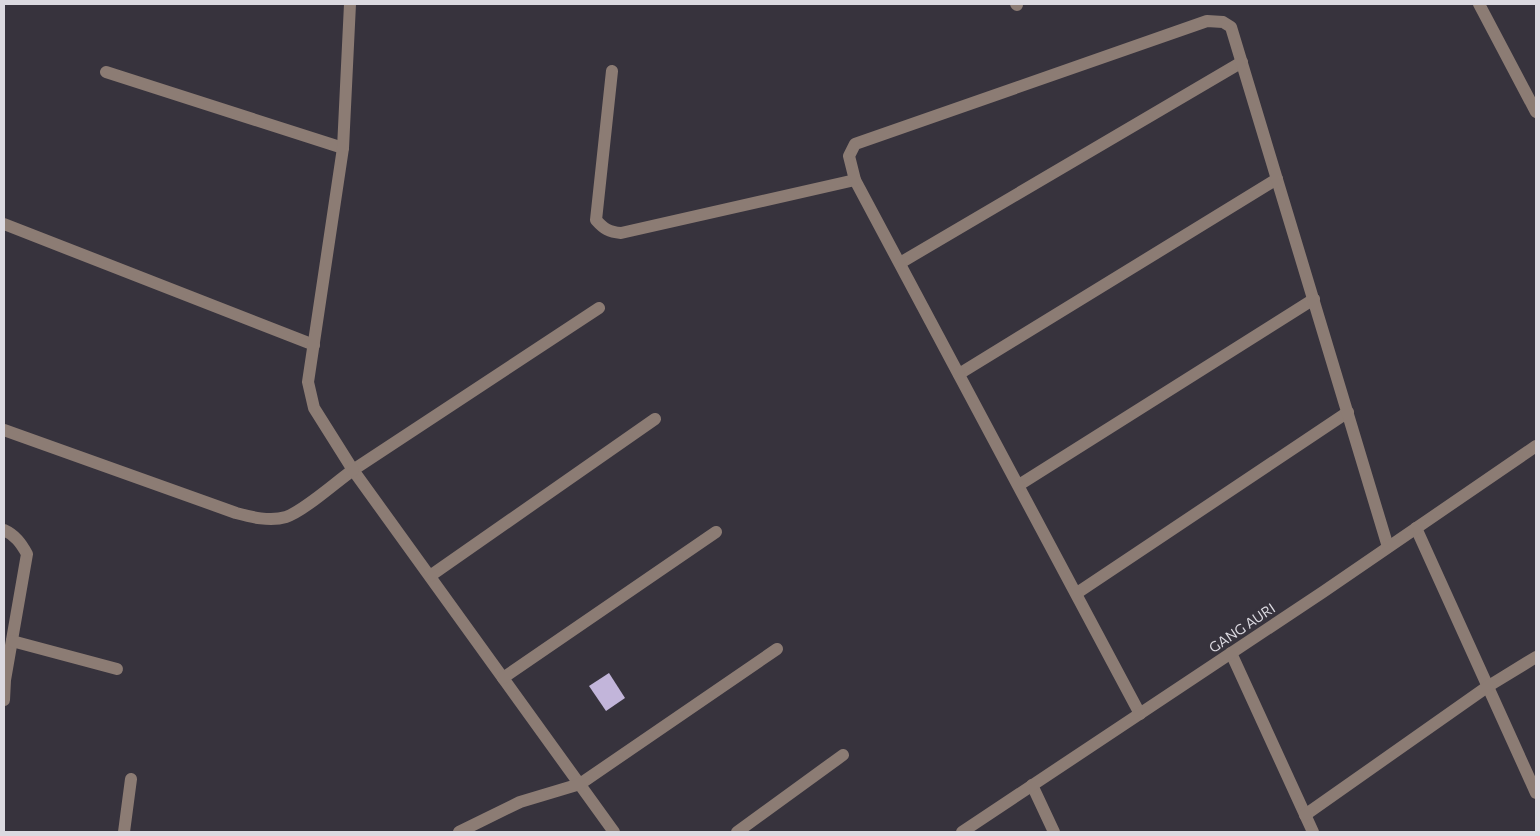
<svg xmlns="http://www.w3.org/2000/svg" width="1540" height="836" font-family="Commissioner,sans-serif">
  <style>
    .building { fill: #c2b5da }
    .lines { fill: none; stroke-linecap: round; stroke-linejoin: round }
    .minor { stroke: #8c7c74; stroke-width: 12 }
    .labels { text-anchor: middle; stroke-width: 5; stroke-linejoin: round; paint-order: stroke }
    .street-label { font-size: 14px; fill: #dbd9e0; stroke: #37333d }
  </style>
  <rect width="100%" height="100%" fill="#37333d"/>
  <path class="building" d="M 609,673 L 625,698 L 606,711 L 589,686 Z"/>
  <g class="lines">
    <g class="minor">
      <path d="M 1016,4 L 1017,5"/>
      <path d="M 1479,4 L 1536,112"/>
      <path d="M 612,71 L 596,220 C 604,229 609,232 621,233 L 855,180"/>
      <path d="M 106,72 L 343,148"/>
      <path d="M 4,224 L 314,345"/>
      <path d="M 900,263 L 1242,62"/>
      <path d="M 599,308 L 353,470 L 614,832"/>
      <path d="M 959,374 L 1277,179"/>
      <path d="M 4,430 L 236,513 C 251,517 270,522 286,517 C 304,511 336,482 353,470 L 314,408 L 308,382 L 343,148 L 350,4"/>
      <path d="M 1019,485 L 1314,299"/>
      <path d="M 1416,528 L 1536,793"/>
      <path d="M 4,530 C 15,535 21,543 27,554 L 5,680 L 4,700"/>
      <path d="M 430,576 L 655,419"/>
      <path d="M 1077,593 L 1348,412"/>
      <path d="M 12,641 L 117,669"/>
      <path d="M 1231,653 L 1313,832"/>
      <path d="M 503,678 L 716,532"/>
      <path d="M 1140,714 L 855,180 L 849,156 L 855,144 L 1207,21 L 1223,22 L 1231,27 L 1388,547"/>
      <path d="M 1032,785 L 1054,832"/>
      <path d="M 1305,815 L 1487,687 L 1536,657"/>
      <path d="M 124,832 L 131,779"/>
      <path d="M 459,832 L 520,802 L 580,784 L 777,649"/>
      <path d="M 737,832 L 843,755"/>
      <path d="M 962,832 L 1323,592 L 1536,446"/>
    </g>
  </g>
  <g class="labels">
    <g class="street-label">
      <text transform="translate(1242 628) rotate(-34)" y="5">GANG AURI</text>
    </g>
  </g>
  <rect width="1540" height="836" fill="none" stroke="#dbd9e0" stroke-width="10"/>
</svg>
